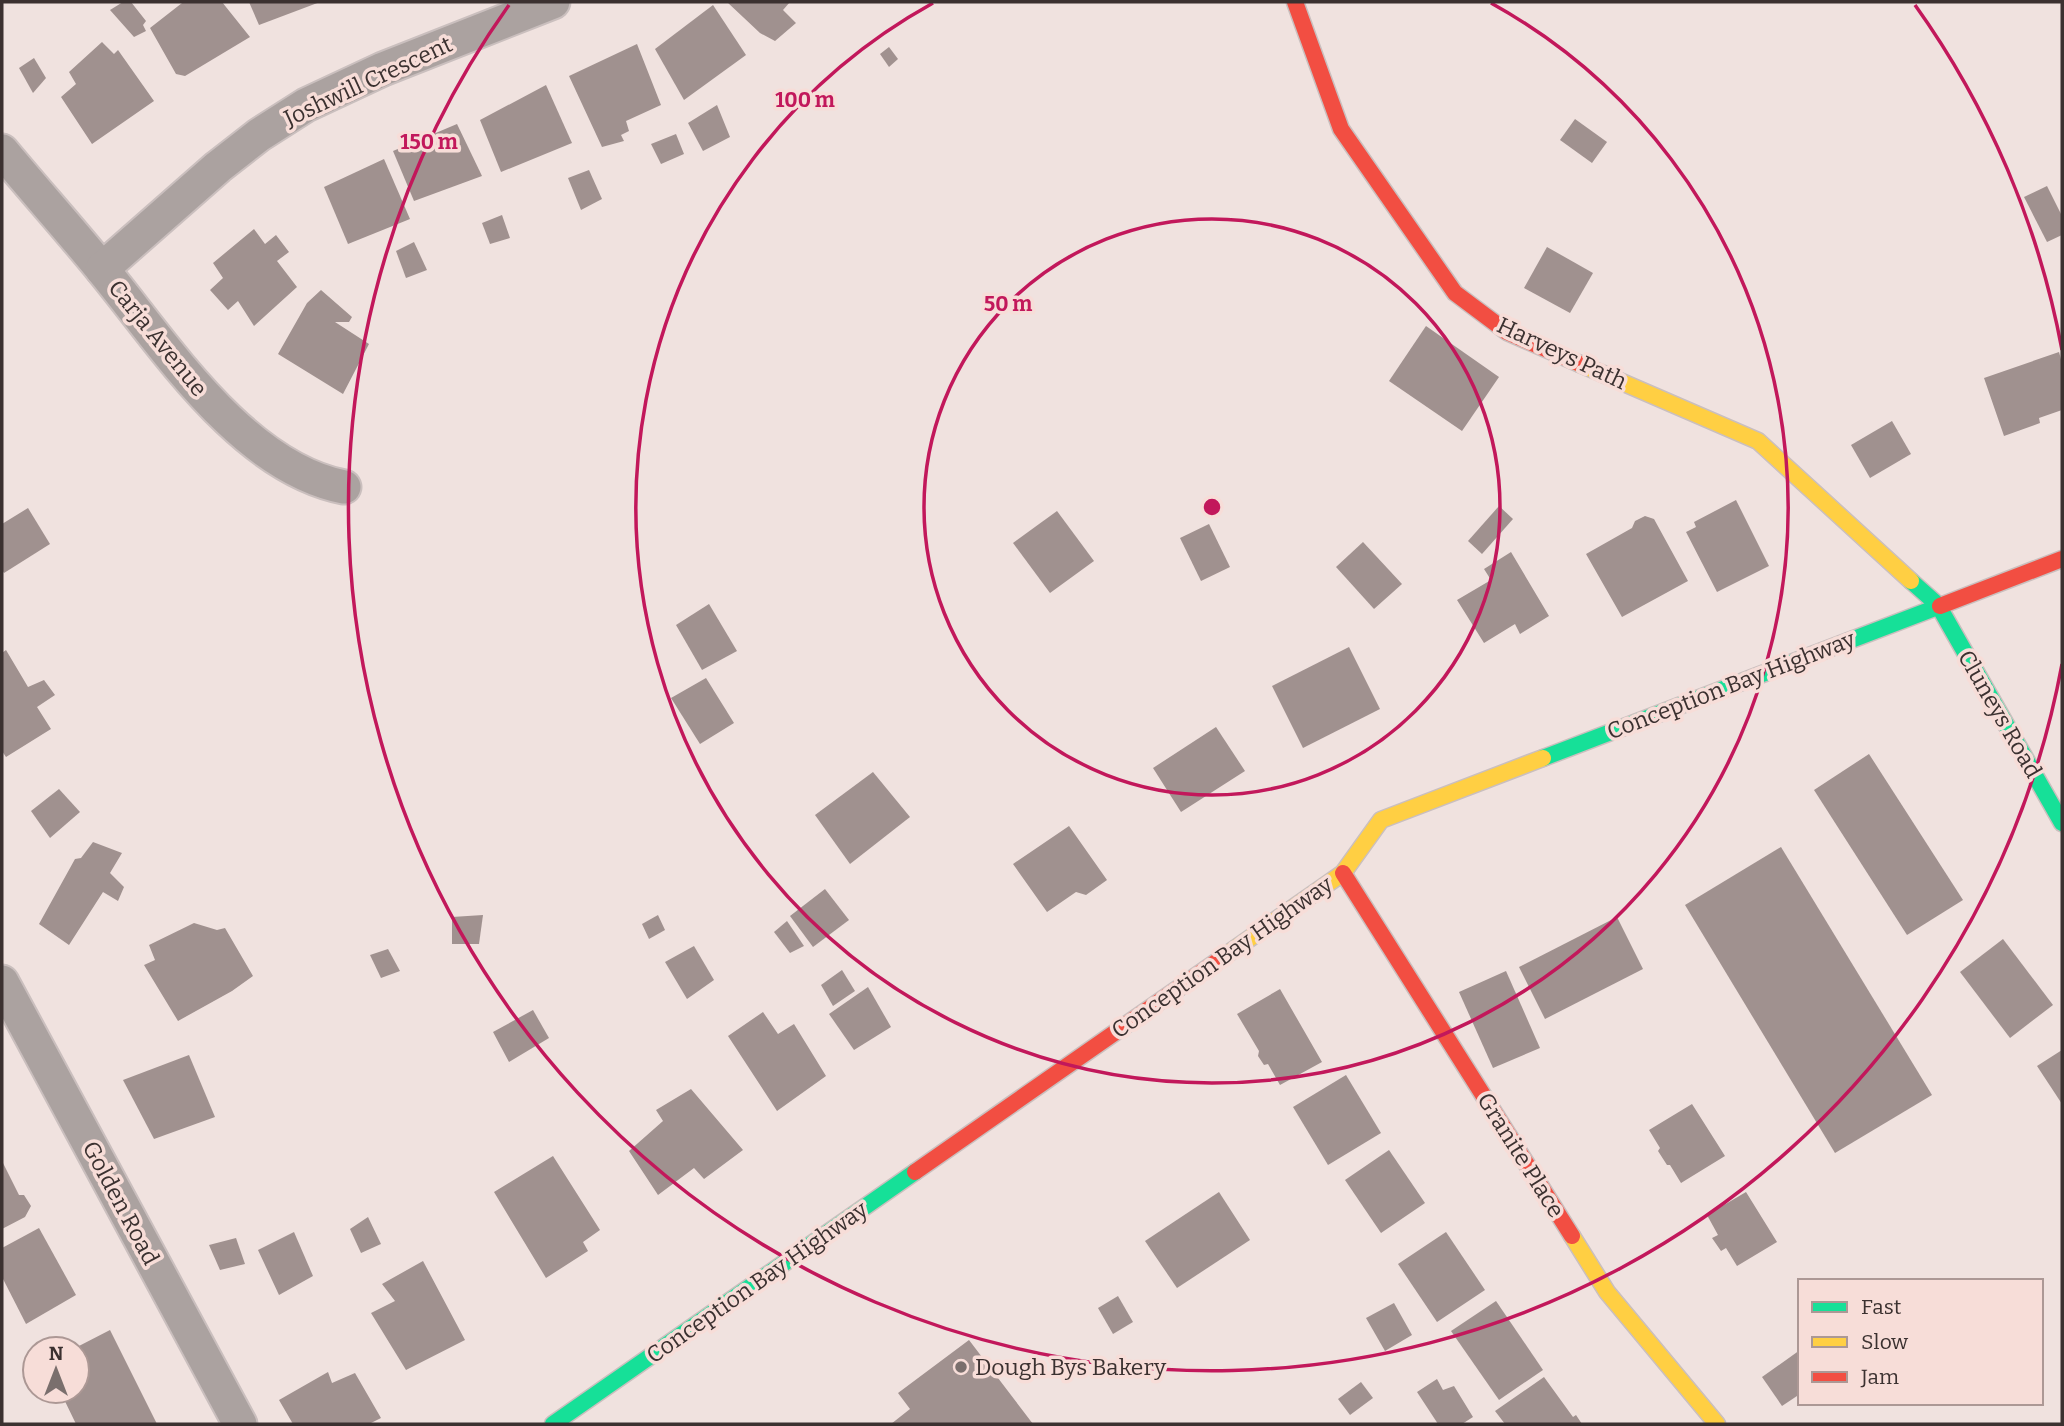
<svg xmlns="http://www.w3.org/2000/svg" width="2064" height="1426" font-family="Bitter,serif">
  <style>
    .building { fill: #a0918f }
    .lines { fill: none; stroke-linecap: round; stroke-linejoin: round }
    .street-casing { stroke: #cabfbe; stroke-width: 37 }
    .fast-casing { stroke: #cabfbe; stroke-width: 19 }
    .slow-casing { stroke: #cabfbe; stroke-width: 19 }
    .jam-casing { stroke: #cabfbe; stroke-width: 19 }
    .street { stroke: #aba2a0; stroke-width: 33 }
    .fast { stroke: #16e098; stroke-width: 16 }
    .slow { stroke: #ffcf43; stroke-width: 16 }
    .jam { stroke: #f24e42; stroke-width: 16 }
    .ring { fill: none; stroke: #c2185b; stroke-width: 3.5 }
    .poi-dot { fill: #7a6f6d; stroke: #f7ddd8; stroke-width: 2.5 }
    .labels { text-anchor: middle; stroke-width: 7; stroke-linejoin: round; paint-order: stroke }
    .street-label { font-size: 23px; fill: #3b3130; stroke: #f7ddd8 }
    .poi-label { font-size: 23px; fill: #3b3130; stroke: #f7ddd8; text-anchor: start }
    .centre { fill: #c2185b; stroke: #f7ddd8; stroke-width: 3.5 }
    .ring-label { font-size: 21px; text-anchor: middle; font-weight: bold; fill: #c2185b; stroke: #f7ddd8; stroke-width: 7; stroke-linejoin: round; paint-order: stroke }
  </style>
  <rect width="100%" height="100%" fill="#f0e2df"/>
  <g class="building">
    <path d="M 123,2 L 131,2 L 146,21 L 143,25 L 146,31 L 134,37 L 110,10 Z"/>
    <path d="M 181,2 L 222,2 L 250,37 L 185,76 L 176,74 L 150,28 L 182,3 Z"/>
    <path d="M 249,2 L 320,2 L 259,25 Z"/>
    <path d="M 727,2 L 790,2 L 783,10 L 796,23 L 775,41 L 760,33 Z"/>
    <path d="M 713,5 L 746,55 L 684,100 L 655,49 Z"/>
    <path d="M 102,42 L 114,54 L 118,50 L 154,101 L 92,144 L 61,97 L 76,84 L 69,72 Z"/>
    <path d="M 637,44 L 661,105 L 626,121 L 629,131 L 621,135 L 624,141 L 602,147 L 569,76 Z"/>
    <path d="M 889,47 L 898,59 L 889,67 L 880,54 Z"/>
    <path d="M 34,58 L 46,78 L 33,93 L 19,68 Z"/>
    <path d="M 546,85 L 572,143 L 501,172 L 480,120 Z"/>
    <path d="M 717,105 L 730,137 L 703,151 L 688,123 Z"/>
    <path d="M 1575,119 L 1607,142 L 1592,163 L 1560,140 Z"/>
    <path d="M 457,124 L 482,176 L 414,201 L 393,151 Z"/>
    <path d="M 676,134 L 684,154 L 661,164 L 651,144 Z"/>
    <path d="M 384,159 L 410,219 L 348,244 L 324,187 Z"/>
    <path d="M 589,170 L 602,199 L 581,210 L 568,178 Z"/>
    <path d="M 2047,186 L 2062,216 L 2062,235 L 2047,242 L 2024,197 Z"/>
    <path d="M 502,215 L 510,238 L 490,244 L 482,223 Z"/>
    <path d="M 254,229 L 265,244 L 276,235 L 289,252 L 277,261 L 297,287 L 254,326 L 238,301 L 228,310 L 210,290 L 223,278 L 213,263 Z"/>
    <path d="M 414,242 L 427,270 L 406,278 L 396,251 Z"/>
    <path d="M 1547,247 L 1593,273 L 1570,313 L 1524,288 Z"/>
    <path d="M 321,290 L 352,317 L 349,322 L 335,322 L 369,344 L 343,394 L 278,354 L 307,303 Z"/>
    <path d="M 1426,326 L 1499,377 L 1462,431 L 1389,381 Z"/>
    <path d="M 2059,352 L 2062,363 L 2062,410 L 2039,418 L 2040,423 L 2004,436 L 1984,378 Z"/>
    <path d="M 1892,421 L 1911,454 L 1870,478 L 1851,445 Z"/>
    <path d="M 1736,500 L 1769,566 L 1717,592 L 1686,532 L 1696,527 L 1694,522 Z"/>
    <path d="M 1499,506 L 1513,519 L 1482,554 L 1468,541 Z"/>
    <path d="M 28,508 L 50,544 L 4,573 L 2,570 L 2,524 Z"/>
    <path d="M 1057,511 L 1094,561 L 1050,593 L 1013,543 Z"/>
    <path d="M 1645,516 L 1654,519 L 1688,581 L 1622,617 L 1586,554 L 1632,528 L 1635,521 Z"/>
    <path d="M 1209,524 L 1230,567 L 1201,581 L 1180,538 Z"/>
    <path d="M 1363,542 L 1402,584 L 1374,609 L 1336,567 Z"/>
    <path d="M 1511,552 L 1549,616 L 1520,634 L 1515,624 L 1484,643 L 1457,600 L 1491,580 L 1484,569 Z"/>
    <path d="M 709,604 L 737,651 L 702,670 L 676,625 Z"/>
    <path d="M 1349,647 L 1380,709 L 1303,748 L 1272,686 Z"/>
    <path d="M 6,650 L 28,687 L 44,680 L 55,695 L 37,707 L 51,729 L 6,757 L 2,751 L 2,653 Z"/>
    <path d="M 706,678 L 734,723 L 700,744 L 671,698 Z"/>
    <path d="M 1216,727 L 1245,771 L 1181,812 L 1153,768 Z"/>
    <path d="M 1869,754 L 1963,900 L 1907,935 L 1814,790 Z"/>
    <path d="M 873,772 L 910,817 L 850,864 L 815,815 Z"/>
    <path d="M 59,789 L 80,812 L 50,838 L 31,811 Z"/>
    <path d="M 1069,826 L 1107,880 L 1086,895 L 1076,892 L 1047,912 L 1013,864 Z"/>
    <path d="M 93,842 L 122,853 L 110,873 L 124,887 L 118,901 L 103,892 L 69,945 L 39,924 L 75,859 L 81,858 Z"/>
    <path d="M 1781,847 L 1932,1095 L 1835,1153 L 1685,905 Z"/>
    <path d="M 825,889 L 849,920 L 813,947 L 790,916 Z"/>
    <path d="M 483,915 L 479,944 L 452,944 L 452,917 Z"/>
    <path d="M 658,915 L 665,930 L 649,939 L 642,924 Z"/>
    <path d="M 1617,917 L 1643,969 L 1545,1019 L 1519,967 Z"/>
    <path d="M 787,921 L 804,946 L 790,953 L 774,932 Z"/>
    <path d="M 194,923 L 217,930 L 225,928 L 253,976 L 232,991 L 178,1021 L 144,965 L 155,960 L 149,945 Z"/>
    <path d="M 2003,939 L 2053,1005 L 2010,1038 L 1960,972 Z"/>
    <path d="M 694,946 L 714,980 L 687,999 L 665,962 Z"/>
    <path d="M 388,949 L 400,971 L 381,978 L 370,955 Z"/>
    <path d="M 842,970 L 855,991 L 833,1006 L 821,985 Z"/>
    <path d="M 1506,971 L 1540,1048 L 1493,1068 L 1459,992 Z"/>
    <path d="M 868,987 L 891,1027 L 854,1050 L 829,1014 Z"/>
    <path d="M 1280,989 L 1322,1062 L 1280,1085 L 1268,1064 L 1264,1065 L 1258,1056 L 1259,1051 L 1237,1014 Z"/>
    <path d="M 533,1010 L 549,1038 L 509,1062 L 493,1032 Z"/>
    <path d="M 763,1012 L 778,1034 L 794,1024 L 826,1076 L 777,1111 L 728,1036 Z"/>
    <path d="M 2062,1050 L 2062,1104 L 2037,1066 Z"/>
    <path d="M 189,1055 L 215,1117 L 154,1139 L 123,1080 Z"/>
    <path d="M 1346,1075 L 1381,1133 L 1328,1165 L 1293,1107 Z"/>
    <path d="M 691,1089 L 743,1150 L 704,1179 L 694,1168 L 658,1195 L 629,1151 L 663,1121 L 656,1110 Z"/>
    <path d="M 1692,1104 L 1725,1156 L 1681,1183 L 1670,1165 L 1667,1165 L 1658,1151 L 1660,1148 L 1649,1130 Z"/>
    <path d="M 1389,1150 L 1425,1203 L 1381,1233 L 1345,1180 Z"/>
    <path d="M 553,1156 L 600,1230 L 583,1242 L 588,1251 L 546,1278 L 494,1192 Z"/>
    <path d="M 2,1161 L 19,1195 L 24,1195 L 31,1206 L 25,1217 L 2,1229 Z"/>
    <path d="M 1219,1192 L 1250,1240 L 1177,1288 L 1145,1241 Z"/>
    <path d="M 1746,1192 L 1777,1242 L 1737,1266 L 1726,1248 L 1721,1251 L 1712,1238 L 1718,1235 L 1707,1215 Z"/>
    <path d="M 368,1217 L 381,1244 L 361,1253 L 350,1229 Z"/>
    <path d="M 39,1228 L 76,1295 L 26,1324 L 2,1277 L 2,1248 Z"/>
    <path d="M 294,1232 L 313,1276 L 279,1295 L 258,1250 Z"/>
    <path d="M 1446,1232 L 1485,1290 L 1437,1322 L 1398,1264 Z"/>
    <path d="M 236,1238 L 245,1264 L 220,1270 L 209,1245 Z"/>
    <path d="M 423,1261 L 465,1340 L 406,1370 L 371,1313 L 395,1301 L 382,1284 Z"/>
    <path d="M 1118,1296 L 1133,1322 L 1113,1334 L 1098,1308 Z"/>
    <path d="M 1496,1301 L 1543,1370 L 1499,1400 L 1451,1331 Z"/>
    <path d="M 1394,1303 L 1412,1335 L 1385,1351 L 1366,1318 Z"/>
    <path d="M 110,1330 L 157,1424 L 76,1424 L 60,1391 L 77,1391 L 77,1347 Z"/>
    <path d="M 969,1340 L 1033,1424 L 891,1424 L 910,1409 L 898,1393 Z"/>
    <path d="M 1800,1350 L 1800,1394 L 1782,1406 L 1762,1377 Z"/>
    <path d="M 328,1372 L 332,1383 L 355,1373 L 381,1418 L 369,1424 L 293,1424 L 279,1400 Z"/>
    <path d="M 1544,1377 L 1573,1417 L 1576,1415 L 1582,1424 L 1505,1424 L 1495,1411 Z"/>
    <path d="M 1437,1379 L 1443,1390 L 1454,1386 L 1473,1417 L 1462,1424 L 1438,1424 L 1417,1392 Z"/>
    <path d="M 1361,1382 L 1373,1398 L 1350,1415 L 1338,1399 Z"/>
  </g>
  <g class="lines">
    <g class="street-casing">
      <g id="street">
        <path d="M 2,151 C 36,192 72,232 106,274 C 167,349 243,467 344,487"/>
        <path d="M 102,269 L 218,167 L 259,135 L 306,105 L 383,69 L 553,2"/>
        <path d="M 2,982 L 240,1424"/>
      </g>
    </g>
    <g class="fast-casing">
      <g id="fast">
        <path d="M 1911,581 L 1938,605 L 2062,823"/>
        <path d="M 1543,758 L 1940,606"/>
        <path d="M 553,1424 L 915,1172"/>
      </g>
    </g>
    <g class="slow-casing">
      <g id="slow">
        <path d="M 1580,364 L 1758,441 L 1911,581"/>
        <path d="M 1219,960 L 1343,873 L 1381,820 L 1543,758"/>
        <path d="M 1572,1236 L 1607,1292 L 1717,1424"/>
      </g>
    </g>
    <g class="jam-casing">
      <g id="jam">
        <path d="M 1295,2 L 1341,129 L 1455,293 L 1507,332 L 1580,364"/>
        <path d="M 1940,606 L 2062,559"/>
        <path d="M 1343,873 L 1572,1236"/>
        <path d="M 915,1172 L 1219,960"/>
      </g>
    </g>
    <use href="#street" class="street"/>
    <use href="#fast" class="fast"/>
    <use href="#slow" class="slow"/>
    <use href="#jam" class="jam"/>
  </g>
  <g class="ring">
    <circle cx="1212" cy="507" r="288"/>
    <path d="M1491 3A576 576 0 1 1 933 3"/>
    <path d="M2062 664A864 864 0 1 1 509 5M1915 5A864 864 0 0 1 2062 350"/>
  </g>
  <circle class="poi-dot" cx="961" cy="1367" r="7"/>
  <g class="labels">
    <g class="street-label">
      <text transform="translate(368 81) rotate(-25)" y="8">Joshwill Crescent</text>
      <text transform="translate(158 338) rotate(51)" y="8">Carja Avenue</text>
      <text transform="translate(1562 353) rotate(25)" y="8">Harveys Path</text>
      <text transform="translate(1731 685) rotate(-21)" y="8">Conception Bay Highway</text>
      <text transform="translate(2000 714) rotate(60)" y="8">Cluneys Road</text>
      <text transform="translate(1222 957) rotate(-35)" y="8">Conception Bay Highway</text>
      <text transform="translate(1521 1155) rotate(58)" y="8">Granite Place</text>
      <text transform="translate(121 1203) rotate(62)" y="8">Golden Road</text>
      <text transform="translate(757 1282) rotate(-35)" y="8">Conception Bay Highway</text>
    </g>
    <g class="poi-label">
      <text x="975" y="1375">Dough Bys Bakery</text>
    </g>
  </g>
  <circle cx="1212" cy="507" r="10" class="centre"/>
  <g class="ring-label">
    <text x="805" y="107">100 m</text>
    <text x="429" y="149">150 m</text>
    <text x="1008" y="311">50 m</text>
  </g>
  <rect width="2064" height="1426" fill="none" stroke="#3b3130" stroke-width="7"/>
  <rect x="1798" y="1279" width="245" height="126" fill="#f7ddd8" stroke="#ac9895" stroke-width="2"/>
  <rect x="1812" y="1302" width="35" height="10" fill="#16e098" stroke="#ac9895" stroke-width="2"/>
  <text x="1861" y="1314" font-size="21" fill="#3b3130">Fast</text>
  <rect x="1812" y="1337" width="35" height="10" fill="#ffcf43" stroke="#ac9895" stroke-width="2"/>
  <text x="1861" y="1349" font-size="21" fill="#3b3130">Slow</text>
  <rect x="1812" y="1372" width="35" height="10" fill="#f24e42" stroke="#ac9895" stroke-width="2"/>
  <text x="1861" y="1384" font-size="21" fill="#3b3130">Jam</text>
  <g transform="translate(56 1370)"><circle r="33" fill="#f7ddd8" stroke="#ac9895" stroke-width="2"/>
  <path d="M0-5L12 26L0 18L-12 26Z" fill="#7a6f6d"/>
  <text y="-10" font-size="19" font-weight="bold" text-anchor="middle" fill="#3b3130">N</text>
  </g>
</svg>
